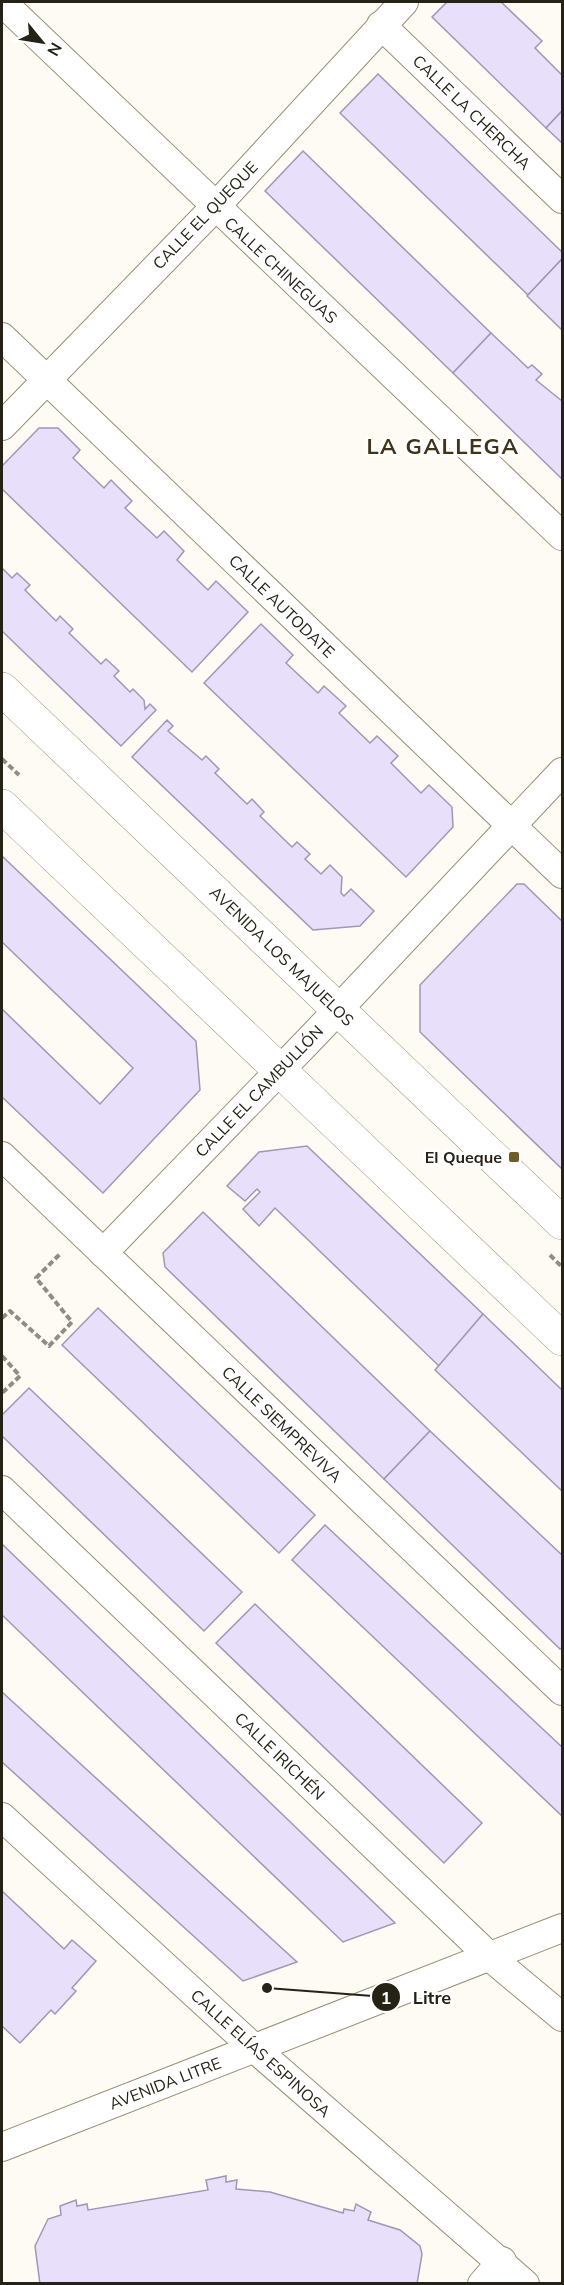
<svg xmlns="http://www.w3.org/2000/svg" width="564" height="2285" font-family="Mulish,sans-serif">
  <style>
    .building { fill: #e8dffa; stroke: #a197b4; stroke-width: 1.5 }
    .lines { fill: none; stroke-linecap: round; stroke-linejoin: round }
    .street-casing { stroke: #9b8d71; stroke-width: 30 }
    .secondary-casing { stroke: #9b8d71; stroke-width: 34 }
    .path { stroke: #918d84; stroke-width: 4; stroke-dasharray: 6 3; stroke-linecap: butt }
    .street { stroke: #fff; stroke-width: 28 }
    .secondary { stroke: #fff; stroke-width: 33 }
    .poi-dot { fill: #705b2b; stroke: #fff; stroke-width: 2 }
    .labels { text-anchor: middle; stroke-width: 6; stroke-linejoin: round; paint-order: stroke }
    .street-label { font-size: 16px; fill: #272216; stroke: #fff }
    .poi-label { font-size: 16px; font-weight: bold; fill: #272216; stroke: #fff; text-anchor: end }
    .district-label { font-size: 22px; font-weight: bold; letter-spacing: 1.5px; fill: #3f3319; stroke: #fff }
    .leader { fill: none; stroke: #272216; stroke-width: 2 }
    .callout-dot { fill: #272216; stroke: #fff; stroke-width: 2 }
    .mark-label { font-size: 18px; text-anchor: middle; font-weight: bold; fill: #fff }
    .callout-label { font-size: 18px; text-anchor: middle; font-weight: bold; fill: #272216; stroke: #fff; stroke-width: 6; stroke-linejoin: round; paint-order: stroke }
  </style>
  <rect width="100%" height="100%" fill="#fefbf5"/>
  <g class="building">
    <path d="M 447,2 L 501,2 L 542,41 L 535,48 L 562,75 L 562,111 L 546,128 L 432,17 Z"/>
    <path d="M 378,74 L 562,252 L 562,259 L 528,295 L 340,113 Z"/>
    <path d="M 562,111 L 562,143 L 546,128 Z"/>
    <path d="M 303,151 L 491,333 L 453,373 L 265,191 Z"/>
    <path d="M 562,259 L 562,330 L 527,296 Z"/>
    <path d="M 491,333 L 528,368 L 532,365 L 542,374 L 536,380 L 562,401 L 562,479 L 453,373 Z"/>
    <path d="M 39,428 L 58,428 L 80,450 L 73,458 L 104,488 L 111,480 L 132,501 L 125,508 L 157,538 L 164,531 L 184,551 L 177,560 L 208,590 L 216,581 L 248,612 L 192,672 L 2,489 L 2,466 Z"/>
    <path d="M 2,568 L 12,578 L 17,573 L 30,585 L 25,590 L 56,621 L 60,616 L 73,629 L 69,633 L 101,664 L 106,659 L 119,671 L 114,676 L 130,692 L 133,689 L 144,700 L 145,709 L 150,704 L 156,710 L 121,746 L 2,631 Z"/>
    <path d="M 261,624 L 293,655 L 286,663 L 318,693 L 324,686 L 346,706 L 339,713 L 370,743 L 377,736 L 398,756 L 391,763 L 421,793 L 429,785 L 452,807 L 453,827 L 406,877 L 204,683 Z"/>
    <path d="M 167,720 L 173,726 L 168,731 L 202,760 L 206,756 L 219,769 L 215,773 L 247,804 L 252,799 L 264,812 L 260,816 L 292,847 L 297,842 L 310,854 L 305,859 L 321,874 L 330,865 L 342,877 L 341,893 L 344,896 L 351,889 L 374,911 L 360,926 L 313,930 L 132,757 Z"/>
    <path d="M 2,856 L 196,1041 L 200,1090 L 103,1193 L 2,1097 L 2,1009 L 100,1104 L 133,1068 L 2,942 Z"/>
    <path d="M 517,884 L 524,884 L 562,921 L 562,1169 L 420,1032 L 420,985 Z"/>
    <path d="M 307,1146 L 483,1314 L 439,1366 L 275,1208 L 259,1226 L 243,1209 L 260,1192 L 257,1189 L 245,1201 L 227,1186 L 259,1152 Z"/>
    <path d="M 203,1212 L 430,1431 L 384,1479 L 165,1267 L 163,1253 Z"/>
    <path d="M 98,1308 L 315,1515 L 279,1553 L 62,1345 Z"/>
    <path d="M 483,1314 L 562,1390 L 562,1491 L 435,1370 Z"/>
    <path d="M 29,1388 L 242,1592 L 204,1631 L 2,1436 L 2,1415 Z"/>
    <path d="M 430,1431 L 562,1555 L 562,1648 L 560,1649 L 384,1479 Z"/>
    <path d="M 325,1525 L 562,1747 L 562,1816 L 292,1560 Z"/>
    <path d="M 2,1544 L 395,1923 L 343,1942 L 2,1615 Z"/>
    <path d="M 255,1604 L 482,1823 L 444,1863 L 216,1643 Z"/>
    <path d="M 2,1692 L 297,1962 L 243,1981 L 2,1762 Z"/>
    <path d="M 2,1891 L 64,1949 L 72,1940 L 96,1961 L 72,1988 L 76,1991 L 55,2014 L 51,2010 L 20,2043 L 2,2026 Z"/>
    <path d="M 226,2176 L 226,2182 L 237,2180 L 236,2189 L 270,2192 L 343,2213 L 344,2209 L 354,2211 L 356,2204 L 371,2212 L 368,2220 L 400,2230 L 420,2246 L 422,2254 L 417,2284 L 40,2284 L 35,2246 L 48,2219 L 61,2215 L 60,2206 L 76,2200 L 77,2206 L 87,2204 L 88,2210 L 208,2190 L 206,2180 Z"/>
  </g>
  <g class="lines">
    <g class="street-casing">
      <g id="street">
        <path d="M 2,2 L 562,536"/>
        <path d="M 381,25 L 562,199"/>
        <path d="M 2,337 L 562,874"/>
        <path d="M 2,426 L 215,207 L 404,2"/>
        <path d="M 2,1156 L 562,1691"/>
        <path d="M 103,1253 L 315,1034 L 562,772"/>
        <path d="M 2,1490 L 490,1957 L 562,2017"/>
        <path d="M 2,1817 L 254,2048 L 525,2284"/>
        <path d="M 2,2147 L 562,1928"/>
        <path d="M 482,2284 L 502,2261"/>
      </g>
    </g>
    <g class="secondary-casing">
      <g id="secondary">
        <path d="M 2,689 L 562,1223"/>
        <path d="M 2,806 L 562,1339"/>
      </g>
    </g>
    <g class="path">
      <path d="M 2,759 L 19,775"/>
      <path d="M 550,1255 L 562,1267"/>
      <path d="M 2,1318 L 10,1311 L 49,1346 L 72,1322 L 36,1278 L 60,1254"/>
      <path d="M 2,1356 L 20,1376 L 2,1393"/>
    </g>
    <use href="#street" class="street"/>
    <use href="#secondary" class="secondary"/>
  </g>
  <rect class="poi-dot" x="508" y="1151" width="12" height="12" rx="3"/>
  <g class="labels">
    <g class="street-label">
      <text transform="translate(472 112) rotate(44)" y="6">CALLE LA CHERCHA</text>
      <text transform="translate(205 215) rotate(-46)" y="6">CALLE EL QUEQUE</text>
      <text transform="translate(281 270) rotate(43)" y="6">CALLE CHINEGUAS</text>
      <text transform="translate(282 606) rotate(44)" y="6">CALLE AUTODATE</text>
      <text transform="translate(282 956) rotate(44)" y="6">AVENIDA LOS MAJUELOS</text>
      <text transform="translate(259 1091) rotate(-46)" y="6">CALLE EL CAMBULLÓN</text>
      <text transform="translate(282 1424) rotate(44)" y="6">CALLE SIEMPREVIVA</text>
      <text transform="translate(280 1756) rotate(44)" y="6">CALLE IRICHÉN</text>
      <text transform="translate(261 2053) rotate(42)" y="6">CALLE ELÍAS ESPINOSA</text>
      <text transform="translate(165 2083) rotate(-21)" y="6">AVENIDA LITRE</text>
    </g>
    <g class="poi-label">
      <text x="502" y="1163">El Queque</text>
    </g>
    <g class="district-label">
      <text x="443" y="454">LA GALLEGA</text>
    </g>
  </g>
  <path class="leader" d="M267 1988L386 1997"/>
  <g class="callout-dot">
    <circle cx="267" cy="1988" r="6"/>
    <circle cx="386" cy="1997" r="15"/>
  </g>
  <g class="mark-label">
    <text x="386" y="2004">1</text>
  </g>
  <g class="callout-label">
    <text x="432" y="2004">Litre</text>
  </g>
  <rect width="564" height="2285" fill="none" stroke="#272216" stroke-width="6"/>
  <g transform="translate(42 42) rotate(120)" stroke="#ffffff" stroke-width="4.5" paint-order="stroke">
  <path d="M0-4.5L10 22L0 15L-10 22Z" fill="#272216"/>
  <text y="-9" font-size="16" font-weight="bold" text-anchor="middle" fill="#272216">N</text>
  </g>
</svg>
